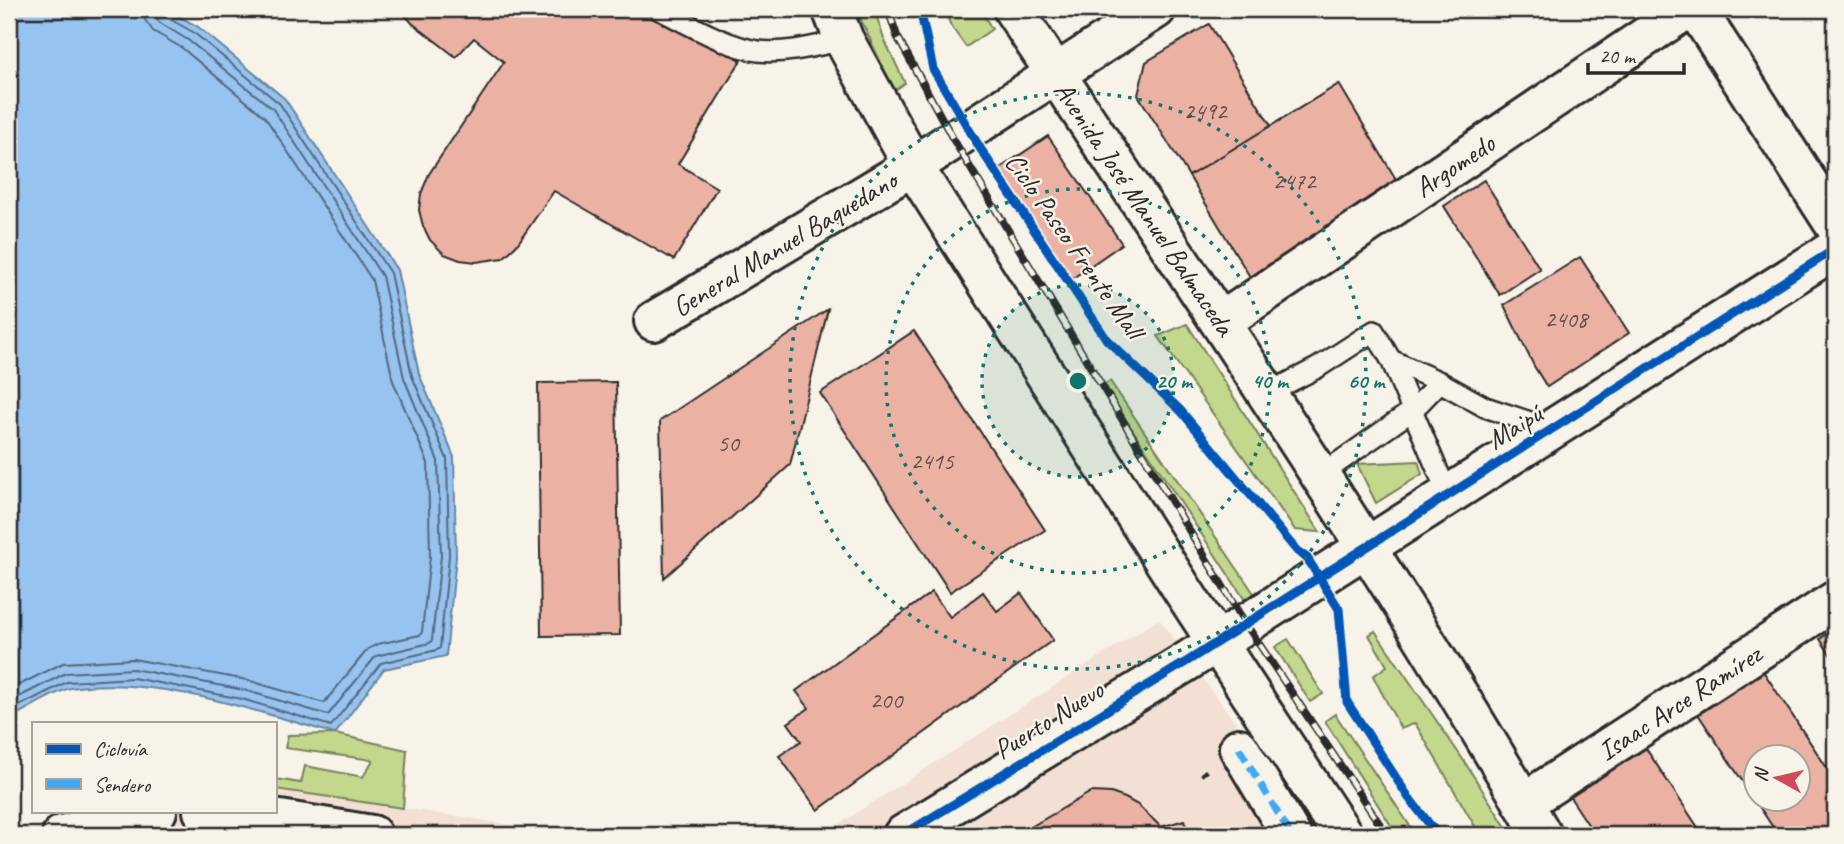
<svg xmlns="http://www.w3.org/2000/svg" width="1844" height="844" font-family="Caveat,sans-serif">
  <style>
    .built { fill: #f3e0d4 }
    .green { fill: #c3d78d; stroke: #77815c; stroke-width: 2 }
    .water { fill: #96c3f0; stroke: #6b86a1; stroke-width: 2 }
    .lines { fill: none; stroke-linecap: round; stroke-linejoin: round }
    .shore { stroke: #56687a; stroke-width: 2 }
    .building { fill: #ebb2a4; stroke: #2b2b2b; stroke-width: 2; fill-rule: evenodd }
    .lane-casing { stroke: #2b2b2b; stroke-width: 24 }
    .street-casing { stroke: #2b2b2b; stroke-width: 44 }
    .secondary-casing { stroke: #2b2b2b; stroke-width: 44 }
    .highway-casing { stroke: #2b2b2b; stroke-width: 44 }
    .path { stroke: #2b2b2b; stroke-width: 4.5; stroke-dasharray: 7 5; stroke-linecap: butt }
    .lane { stroke: #f7f3e8; stroke-width: 19 }
    .street { stroke: #f7f3e8; stroke-width: 38 }
    .secondary { stroke: #f7f3e8; stroke-width: 38 }
    .highway { stroke: #f7f3e8; stroke-width: 38 }
    .rail-casing { stroke: #2b2b2b; stroke-width: 8 }
    .rail { stroke: #f7f3e8; stroke-width: 5; stroke-dasharray: 16; stroke-linecap: butt }
    .quiet { stroke: #3fa9f5; stroke-width: 7; stroke-dasharray: 14 7; stroke-linecap: butt }
    .cycleway-casing { stroke: #f7f3e8; stroke-width: 13 }
    .cycleway { stroke: #0057b8; stroke-width: 9 }
    .ring { fill: none; stroke: #0f766e; stroke-width: 3.5; stroke-dasharray: 3.5 7 }
    .labels { text-anchor: middle; stroke-width: 5; stroke-linejoin: round; paint-order: stroke }
    .number-label { font-size: 24px; fill: #5b4d49 }
    .street-label { font-size: 28px; fill: #2b2b2b; stroke: #f7f3e8 }
    .centre { fill: #0f766e; stroke: #f7f3e8; stroke-width: 3.5 }
    .ring-label { font-size: 21px; text-anchor: middle; font-weight: bold; fill: #0f766e; stroke: #f7f3e8; stroke-width: 5; stroke-linejoin: round; paint-order: stroke }
  </style>
  <rect width="100%" height="100%" fill="#f7f3e8"/>
  <filter id="ink" filterUnits="userSpaceOnUse"><feTurbulence type="fractalNoise" baseFrequency=".0143" numOctaves="2"/><feDisplacementMap in="SourceGraphic" scale="14" xChannelSelector="R" yChannelSelector="G"/><feConvolveMatrix kernelMatrix="1 2 1 2 8 2 1 2 1" color-interpolation-filters="sRGB"/></filter>
  <g filter="url(#ink)">
    <g class="built">
      <path d="M 1159,619 L 1244,734 L 1306,835 L 822,835 Z"/>
      <path d="M 275,789 L 403,808 L 578,835 L 24,835 L 79,811 L 275,811 Z"/>
    </g>
    <g class="green">
      <path d="M 856,9 L 874,9 L 884,39 L 905,83 L 894,91 Z"/>
      <path d="M 944,9 L 980,9 L 992,29 L 966,47 L 951,26 Z"/>
      <path d="M 1187,324 L 1320,532 L 1295,530 L 1158,336 Z"/>
      <path d="M 1110,381 L 1255,595 L 1245,600 L 1103,385 Z"/>
      <path d="M 1418,461 L 1422,474 L 1376,503 L 1357,464 Z"/>
      <path d="M 1375,631 L 1462,758 L 1511,835 L 1480,835 L 1415,723 L 1401,729 L 1373,676 L 1387,666 L 1369,635 Z"/>
      <path d="M 1288,639 L 1323,694 L 1310,702 L 1275,647 Z"/>
      <path d="M 1335,714 L 1416,835 L 1397,835 L 1325,721 Z"/>
      <path d="M 335,734 L 407,750 L 403,808 L 275,789 L 275,779 L 301,783 L 305,766 L 363,777 L 373,760 L 285,748 L 288,735 Z"/>
    </g>
    <path class="water" d="M 9,9 L 165,9 L 197,26 L 285,99 L 397,270 L 419,374 L 454,457 L 456,557 L 446,656 L 384,669 L 335,734 C 256,711 153,675 71,688 C 56,691 24,711 9,719 Z"/>
    <g class="lines">
      <g class="shore">
        <path d="M 9,690 L 63,663 L 133,659 L 247,680 L 324,703 L 368,649 L 378,644 L 420,635 L 422,632 L 430,556 L 428,463 L 393,381 L 372,280 L 265,117 L 182,48 L 153,31 L 145,20 L 144,9"/>
        <path d="M 9,702 L 66,673 L 133,669 L 244,690 L 328,715 L 376,656 L 430,643 L 432,640 L 441,556 L 438,461 L 404,378 L 382,276 L 273,109 L 188,40 L 160,23 L 155,16 L 154,9"/>
        <path d="M 9,711 L 67,682 L 133,678 L 242,699 L 331,726 L 381,663 L 437,650 L 440,648 L 449,556 L 447,459 L 412,376 L 390,273 L 280,104 L 193,32 L 166,17 L 163,9"/>
      </g>
    </g>
    <g class="building">
      <path d="M 400,9 L 648,9 L 741,60 L 678,164 L 717,188 L 674,260 L 554,191 L 516,246 L 503,258 L 476,262 L 460,260 L 444,254 L 430,240 L 423,226 L 419,210 L 421,194 L 429,174 L 504,62 L 474,38 L 456,57 L 412,23 Z"/>
      <path d="M 1080,9 L 1095,9 L 1085,15 Z"/>
      <path d="M 1209,24 L 1271,126 L 1189,176 L 1138,95 L 1146,62 Z"/>
      <path d="M 1339,84 L 1400,186 L 1250,277 L 1189,176 Z"/>
      <path d="M 1048,136 L 1122,244 L 1070,280 L 996,171 Z"/>
      <path d="M 1484,180 L 1540,269 L 1500,295 L 1444,206 Z"/>
      <path d="M 1580,257 L 1629,333 L 1547,387 L 1534,366 L 1504,305 Z"/>
      <path d="M 828,309 L 790,465 L 664,578 L 660,421 Z"/>
      <path d="M 914,331 L 1045,530 L 950,592 L 820,393 Z"/>
      <path d="M 616,382 L 620,635 L 541,636 L 538,383 Z"/>
      <path d="M 932,592 L 950,617 L 983,592 L 997,611 L 1021,593 L 1053,640 L 818,810 L 779,756 L 801,741 L 788,723 L 809,708 L 796,691 Z"/>
      <path d="M 1835,628 L 1835,662 L 1820,639 Z"/>
      <path d="M 1763,671 L 1835,780 L 1835,835 L 1778,835 L 1698,714 ZM 1756,756 L 1798,756 L 1798,798 L 1756,798 Z"/>
      <path d="M 1643,744 L 1703,835 L 1595,835 L 1568,794 Z"/>
      <path d="M 1091,792 L 1111,793 L 1125,798 L 1138,805 L 1161,827 L 1184,820 L 1189,835 L 1017,835 Z"/>
    </g>
    <g class="lines">
      <g class="lane-casing">
        <g id="lane">
          <path d="M 658,9 C 689,24 724,46 758,51 C 787,54 816,46 844,40"/>
          <path d="M 1391,360 L 1448,495"/>
          <path d="M 1266,394 L 1317,368 L 1374,331 L 1391,360 L 1440,382 L 1485,407 L 1551,429"/>
          <path d="M 1319,476 L 1413,410 L 1440,382"/>
        </g>
      </g>
      <g class="street-casing">
        <g id="street">
          <path d="M 654,321 L 913,166 L 1156,9"/>
          <path d="M 1221,322 L 1687,9"/>
          <path d="M 1239,748 L 1291,835"/>
          <path d="M 1523,803 L 1835,601"/>
          <path d="M 203,811 L 243,814 L 372,835"/>
          <path d="M 62,835 L 157,811"/>
          <path d="M 903,835 L 1186,662 L 1835,249"/>
        </g>
      </g>
      <g class="secondary-casing">
        <path id="secondary" d="M 1696,9 L 1835,225"/>
      </g>
      <g class="highway-casing">
        <g id="highway">
          <path d="M 832,9 L 844,40 L 913,166 L 1184,592 L 1343,835"/>
          <path d="M 1013,9 C 1192,282 1378,552 1542,835"/>
        </g>
      </g>
      <path class="path" d="M 1201,775 L 1210,768"/>
      <use href="#lane" class="lane"/>
      <use href="#street" class="street"/>
      <use href="#secondary" class="secondary"/>
      <use href="#highway" class="highway"/>
      <g class="rail-casing">
        <path id="rail" d="M 888,9 L 897,36 L 953,139 L 1245,623 L 1387,835"/>
      </g>
      <use href="#rail" class="rail"/>
      <path class="quiet" d="M 1239,748 L 1291,835"/>
      <g class="cycleway-casing">
        <g id="cycleway">
          <path d="M 920,9 L 933,69 L 980,148 L 1107,340 L 1181,411 L 1297,551 L 1307,558 L 1339,609 L 1347,702 L 1409,798 L 1438,835"/>
          <path d="M 903,835 L 1186,662 L 1835,249"/>
        </g>
      </g>
      <use href="#cycleway" class="cycleway"/>
    </g>
  </g>
  <circle cx="1078" cy="381" r="96" fill="#0f766e" fill-opacity=".12"/>
  <g class="ring">
    <circle cx="1078" cy="381" r="96"/>
    <circle cx="1078" cy="381" r="192"/>
    <circle cx="1078" cy="381" r="288"/>
  </g>
  <g class="labels">
    <g class="number-label">
      <text x="1205" y="119">2492</text>
      <text x="1294" y="189">2472</text>
      <text x="1566" y="327">2408</text>
      <text x="728" y="451">50</text>
      <text x="932" y="469">2415</text>
      <text x="886" y="708">200</text>
    </g>
    <g class="street-label">
      <text transform="translate(1454 165) rotate(-34)" y="10">Argomedo</text>
      <text transform="translate(1145 208) rotate(56)" y="10">Avenida José Manuel Balmaceda</text>
      <text transform="translate(784 243) rotate(-31)" y="10">General Manuel Baquedano</text>
      <text transform="translate(1075 245) rotate(55)" y="10">Ciclo Paseo Frente Mall</text>
      <text transform="translate(1514 426) rotate(-32)" y="10">Maipú</text>
      <text transform="translate(1679 702) rotate(-33)" y="10">Isaac Arce Ramírez</text>
      <text transform="translate(1048 719) rotate(-32)" y="10">Puerto Nuevo</text>
    </g>
  </g>
  <circle cx="1078" cy="381" r="10" class="centre"/>
  <g class="ring-label">
    <text x="1174" y="388">20 m</text>
    <text x="1270" y="388">40 m</text>
    <text x="1366" y="388">60 m</text>
  </g>
  <rect width="1844" height="844" fill="none" stroke="#f7f3e8" stroke-width="35"/>
  <rect x="18" y="18" width="1809" height="809" fill="none" stroke="#2b2b2b" stroke-width="2.5" filter="url(#ink)"/>
  <rect x="32" y="722" width="245" height="91" fill="#f7f3e8" stroke="#a5a39c" stroke-width="2"/>
  <rect x="46" y="744" width="35" height="10" fill="#0057b8" stroke="#a5a39c" stroke-width="2"/>
  <text x="94" y="756" font-size="21" fill="#2b2b2b">Ciclovía</text>
  <rect x="46" y="779" width="35" height="10" fill="#3fa9f5" stroke="#a5a39c" stroke-width="2"/>
  <text x="94" y="792" font-size="21" fill="#2b2b2b">Sendero</text>
  <g transform="translate(1777 778) rotate(278)"><circle r="33" fill="#f7f3e8" stroke="#a5a39c" stroke-width="2"/>
  <path d="M0-5L12 26L0 18L-12 26Z" fill="#d1495b"/>
  <text y="-10" font-size="19" font-weight="bold" text-anchor="middle" fill="#2b2b2b">N</text>
  </g>
  <path d="M1588 63v10h96v-10" fill="none" stroke="#2b2b2b" stroke-width="3.5"/>
  <text x="1599" y="63" font-size="21" fill="#2b2b2b" stroke="#f7f3e8" stroke-width="5" paint-order="stroke">20 m</text>
</svg>
